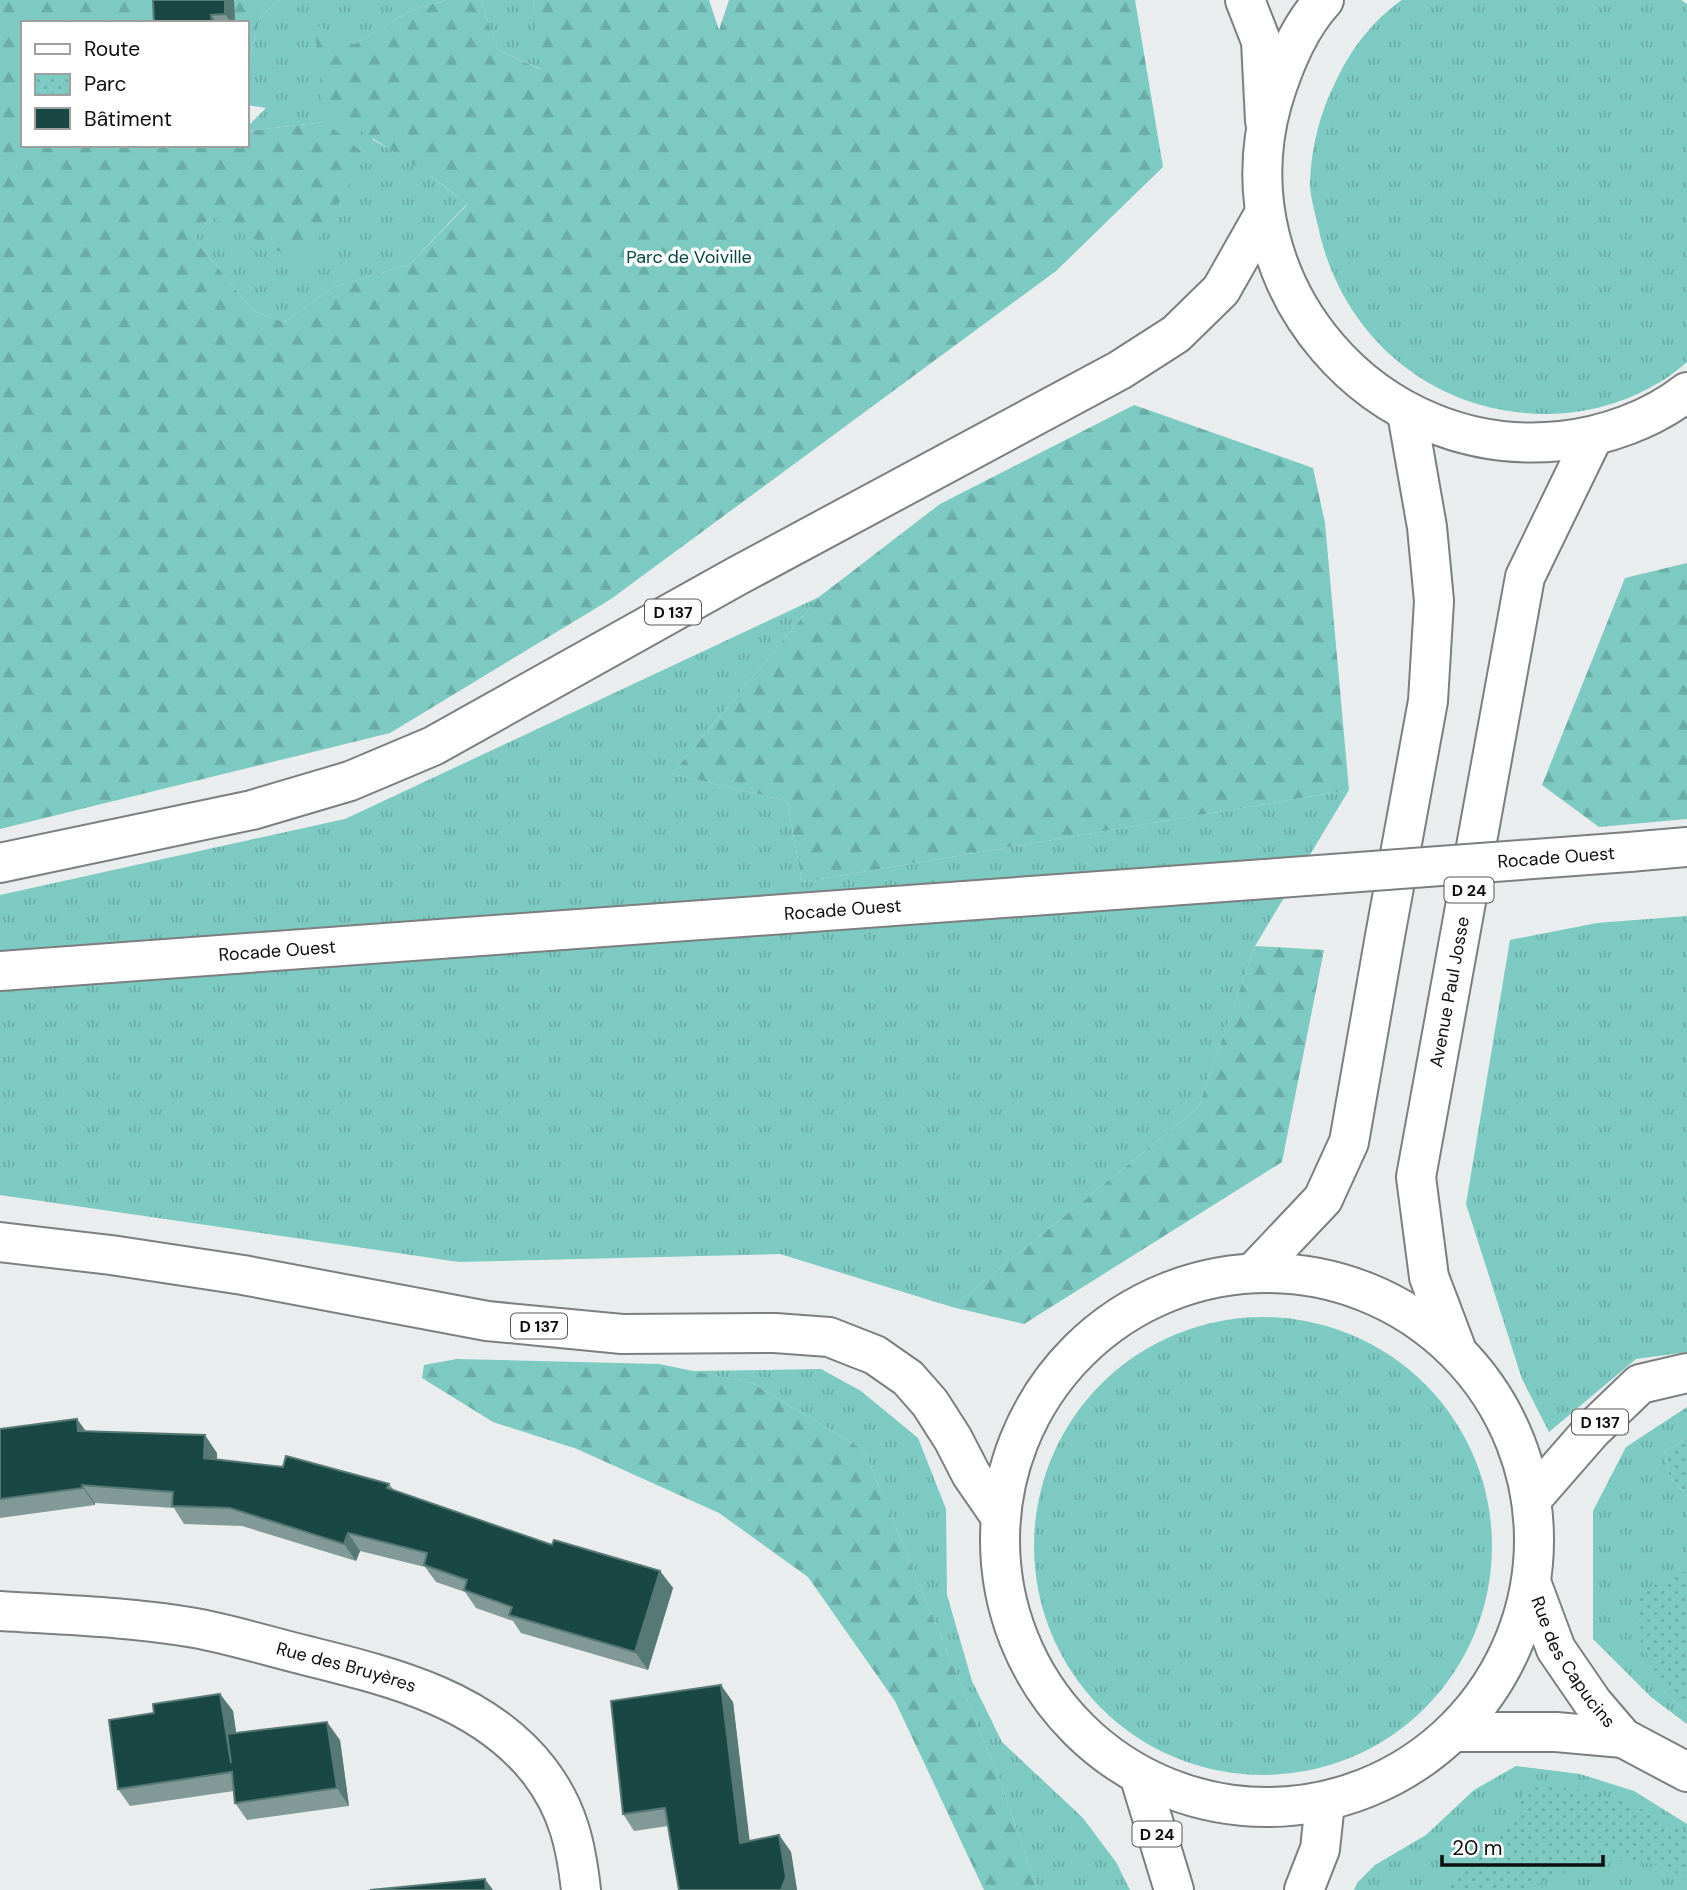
<svg xmlns="http://www.w3.org/2000/svg" width="1687" height="1890" font-family="'DM Sans',sans-serif">
  <style>
    .grass { fill: url(#grass-tufts) }
    .forest { fill: url(#forest-firs) }
    .park { fill: url(#park-dots) }
    .lines { fill: none; stroke-linecap: round; stroke-linejoin: round }
    .minor-casing { stroke: #7c7f7f; stroke-width: 42 }
    .primary-casing { stroke: #7c7f7f; stroke-width: 42 }
    .minor { stroke: #fff; stroke-width: 38 }
    .primary { stroke: #fff; stroke-width: 38 }
    .primary-bridge-casing { stroke: #7c7f7f; stroke-width: 42; stroke-linecap: butt }
    .primary-bridge { stroke: #fff; stroke-width: 38 }
    .wall { fill: #819a98 }
    .shaded-wall { fill: #577976 }
    .building { fill: #194743; stroke: #577976; stroke-width: 2 }
    .labels { text-anchor: middle; stroke-width: 7; stroke-linejoin: round; paint-order: stroke }
    .shield { fill: #fff; stroke: #565756; stroke-width: 2 }
    .shield-label { font-size: 16px; font-weight: bold; fill: #0d0f0e }
    .park-label { font-size: 18px; fill: #004540; stroke: #fff }
    .street-label { font-size: 18px; fill: #0d0f0e; stroke: #fff }
  </style>
  <defs>
    <pattern id="grass-tufts" width="24" height="20" patternUnits="userSpaceOnUse" patternTransform="scale(1.75)"><rect width="24" height="20" fill="#7ccac2"/><path d="M3 7l-1-3M5 7V3M7 7l1-3M15 17l-1-3M17 17v-4M19 17l1-3" fill="none" stroke="#6aaca6"/></pattern>
    <pattern id="forest-firs" width="22" height="20" patternUnits="userSpaceOnUse" patternTransform="scale(1.75)"><rect width="22" height="20" fill="#7ccac2"/><path d="M5 1l3.5 6h-7zM16 11l3.5 6h-7z" fill="#6aaca6"/></pattern>
    <pattern id="park-dots" width="8" height="8" patternUnits="userSpaceOnUse" patternTransform="scale(1.75)"><rect width="8" height="8" fill="#7ccac2"/><path d="M2 2h.1M6 6h.1" fill="none" stroke="#6aaca6" stroke-width="1.8" stroke-linecap="round"/></pattern>
  </defs>
  <rect width="100%" height="100%" fill="#e9eded"/>
  <g class="grass">
    <path d="M 280,0 L 446,0 L 412,10 L 354,44 L 314,25 L 373,140 L 407,158 L 467,204 L 409,265 L 334,287 L 284,322 L 253,311 L 194,238 L 211,217 L 325,122 L 247,131 L 247,127 L 266,108 L 247,105 L 247,62 L 249,62 L 260,17 Z"/>
    <path d="M 481,0 L 533,0 L 541,69 L 498,50 Z"/>
    <path d="M 1402,0 L 1681,0 L 1687,4 L 1687,362 C 1655,391 1609,409 1567,413 C 1449,423 1348,349 1320,235 C 1317,219 1310,199 1310,183 C 1311,148 1320,112 1336,81 C 1351,49 1373,20 1402,0 Z"/>
    <path d="M 819,597 L 672,774 L 787,801 L 802,882 L 1349,790 L 1255,946 L 1198,1108 L 952,1307 L 780,1254 L 459,1262 L 0,1195 L 0,895 L 345,819 Z"/>
    <path d="M 1687,916 L 1687,1352 L 1636,1359 L 1549,1432 L 1522,1379 L 1466,1204 L 1510,940 L 1597,923 Z"/>
    <circle cx="1263" cy="1546" r="229"/>
    <path d="M 821,1369 L 861,1391 L 918,1438 L 946,1509 L 947,1595 L 972,1681 L 1002,1742 L 1083,1818 L 1116,1862 L 1130,1890 L 1038,1890 L 998,1775 L 864,1450 L 752,1383 L 692,1371 Z"/>
    <path d="M 1687,1407 L 1687,1438 L 1665,1451 L 1669,1476 L 1687,1496 L 1687,1572 L 1681,1572 L 1664,1691 L 1687,1712 L 1687,1724 L 1651,1697 L 1593,1639 L 1593,1511 L 1626,1447 Z"/>
    <path d="M 1516,1766 L 1580,1774 L 1634,1791 L 1687,1824 L 1687,1890 L 1354,1890 L 1357,1883 L 1375,1865 L 1426,1835 L 1474,1790 Z"/>
  </g>
  <g class="forest">
    <path d="M 0,0 L 157,0 L 156,23 L 23,23 L 23,145 L 247,145 L 247,131 L 325,122 L 366,155 L 304,264 L 211,217 L 194,238 L 253,311 L 284,322 L 334,287 L 409,265 L 467,205 C 424,166 371,139 323,108 L 314,24 L 354,44 L 412,10 L 446,0 L 481,0 L 498,50 L 540,69 L 533,0 L 709,0 L 719,30 L 729,0 L 1135,0 L 1163,167 L 1056,271 L 611,599 L 390,733 L 0,829 Z"/>
    <path d="M 235,0 L 280,0 L 260,17 L 249,62 L 247,62 L 247,23 L 215,23 Z"/>
    <path d="M 1134,405 L 1313,468 L 1325,523 L 1349,790 L 802,882 L 787,801 L 672,774 L 819,597 L 940,504 Z"/>
    <path d="M 1687,563 L 1687,819 L 1599,827 L 1542,785 L 1625,578 Z"/>
    <path d="M 1255,946 L 1324,950 L 1282,1162 L 1024,1324 L 952,1307 L 1198,1108 Z"/>
    <path d="M 457,1359 L 659,1364 L 752,1383 L 864,1450 L 998,1775 L 1038,1890 L 984,1890 L 895,1701 L 808,1577 L 719,1513 L 577,1449 L 493,1422 L 422,1378 L 424,1365 Z"/>
  </g>
  <g class="park">
    <path d="M 1687,1438 L 1687,1496 L 1669,1476 L 1665,1451 Z"/>
    <path d="M 1681,1572 L 1687,1572 L 1687,1712 L 1664,1691 L 1635,1628 L 1638,1593 Z"/>
    <path d="M 1528,1786 L 1577,1789 L 1628,1802 L 1687,1834 L 1687,1881 L 1667,1867 L 1611,1856 L 1539,1882 L 1531,1890 L 1442,1890 L 1464,1863 L 1515,1814 Z"/>
  </g>
  <g class="lines">
    <g class="minor-casing">
      <g id="minor">
        <path d="M 1245,0 L 1261,41 L 1265,121"/>
        <path id="s1" d="M 1531,1582 L 1556,1649 L 1593,1703 L 1623,1738 L 1687,1772"/>
        <path id="s2" d="M 0,1611 C 65,1615 131,1617 195,1628 C 233,1635 271,1647 308,1656 C 392,1677 484,1699 540,1772 C 568,1809 576,1845 581,1890"/>
        <path d="M 1454,1732 L 1556,1732 L 1623,1738"/>
      </g>
    </g>
    <g class="primary-casing">
      <g id="primary">
        <path d="M 1324,0 C 1298,28 1283,66 1272,103 C 1222,284 1374,461 1561,441 C 1605,436 1651,420 1687,392"/>
        <path d="M 1629,852 L 1687,847"/>
        <path d="M 0,863 L 252,810 L 350,781 L 433,746 L 737,576 L 1120,370 L 1176,334 L 1221,290 L 1264,214"/>
        <path id="s3" d="M 0,971 L 1265,879"/>
        <path d="M 0,1242 L 111,1255 L 243,1275 L 487,1321 L 622,1334 L 775,1333 L 829,1337 L 875,1355 L 908,1378 L 930,1403 L 953,1439 L 971,1474 L 1000,1516"/>
        <path d="M 1254,1272 L 1323,1199 L 1349,1142 L 1385,936 L 1428,701 L 1434,601 L 1427,527 L 1407,413"/>
        <circle cx="1267" cy="1540" r="267"/>
        <path id="s4" d="M 1457,1351 L 1429,1277 L 1416,1177 L 1525,577 L 1593,437"/>
        <path d="M 1531,1500 L 1592,1430 L 1640,1384 L 1687,1373"/>
        <path d="M 1140,1778 L 1174,1890"/>
        <path d="M 1304,1890 L 1320,1849 L 1325,1803"/>
      </g>
    </g>
    <use href="#minor" class="minor"/>
    <use href="#primary" class="primary"/>
    <g class="primary-bridge-casing">
      <g id="primary-bridge">
        <path id="s5" d="M 1265,879 L 1629,852"/>
      </g>
    </g>
    <use href="#primary-bridge" class="primary-bridge"/>
  </g>
  <g class="wall">
    <path d="M 234,0 L 235,23 L 154,23 Z"/>
    <path d="M 77,1419 L 86,1432 L 217,1453 L 217,1459 L 389,1484 L 394,1490 L 552,1545 L 660,1571 L 673,1588 L 648,1670 L 521,1633 L 513,1621 L 476,1608 L 465,1592 L 436,1582 L 425,1567 L 360,1551 L 356,1561 L 242,1526 L 184,1524 L 174,1508 L 95,1503 L 95,1505 L 0,1518 L 0,1429 Z"/>
    <path d="M 220,1694 L 233,1711 L 236,1733 L 340,1740 L 349,1806 L 247,1820 L 235,1803 L 234,1791 L 130,1806 L 118,1789 L 154,1713 Z"/>
    <path d="M 733,1702 L 749,1841 L 779,1835 L 791,1852 L 797,1890 L 679,1890 L 668,1826 L 634,1831 L 623,1814 Z"/>
  </g>
  <g class="shaded-wall">
    <path d="M 225,0 L 234,0 L 235,23 L 231,23 L 225,14 Z"/>
    <path d="M 211,15 L 217,23 L 212,23 Z"/>
    <path d="M 77,1419 L 90,1437 L 78,1431 Z"/>
    <path d="M 205,1435 L 217,1453 L 216,1475 L 204,1458 Z"/>
    <path d="M 82,1485 L 95,1503 L 95,1505 L 83,1488 Z"/>
    <path d="M 348,1533 L 360,1551 L 356,1561 L 344,1544 Z"/>
    <path d="M 660,1571 L 673,1588 L 648,1670 L 635,1652 Z"/>
    <path d="M 721,1685 L 733,1702 L 752,1860 L 740,1843 Z"/>
    <path d="M 220,1694 L 233,1711 L 243,1780 L 231,1763 Z"/>
    <path d="M 327,1722 L 340,1740 L 349,1806 L 337,1788 Z"/>
    <path d="M 779,1835 L 791,1852 L 797,1890 L 781,1890 Z"/>
    <path d="M 485,1879 L 493,1890 L 486,1890 Z"/>
  </g>
  <g class="building">
    <path d="M 153,0 L 225,0 L 225,14 L 211,15 L 212,23 L 154,23 Z"/>
    <path d="M 77,1419 L 78,1431 L 205,1435 L 204,1458 L 283,1467 L 286,1456 L 389,1484 L 387,1488 L 552,1545 L 554,1540 L 660,1571 L 635,1652 L 509,1615 L 512,1607 L 464,1590 L 467,1580 L 424,1565 L 427,1553 L 348,1533 L 344,1544 L 230,1508 L 172,1506 L 173,1492 L 82,1485 L 83,1488 L 0,1499 L 0,1429 Z"/>
    <path d="M 721,1685 L 740,1843 L 779,1835 L 786,1877 L 781,1890 L 679,1890 L 665,1808 L 623,1814 L 611,1701 Z"/>
    <path d="M 220,1694 L 231,1763 L 227,1734 L 327,1722 L 337,1788 L 235,1803 L 232,1772 L 118,1789 L 109,1720 L 154,1713 L 153,1704 Z"/>
    <path d="M 485,1879 L 486,1890 L 370,1890 Z"/>
  </g>
  <g class="labels">
    <g class="shield">
      <rect x="645" y="599.5" width="56" height="25" rx="5"/>
      <rect x="1444.5" y="877.5" width="49" height="25" rx="5"/>
      <rect x="511" y="1313.5" width="56" height="25" rx="5"/>
      <rect x="1572" y="1409.5" width="56" height="25" rx="5"/>
      <rect x="1132.5" y="1821.5" width="49" height="25" rx="5"/>
    </g>
    <g class="shield-label">
      <text x="673" y="618">D 137</text>
      <text x="1469" y="896">D 24</text>
      <text x="539" y="1332">D 137</text>
      <text x="1600" y="1428">D 137</text>
      <text x="1157" y="1840">D 24</text>
    </g>
    <g class="park-label">
      <text x="689" y="263">Parc de Voiville</text>
    </g>
    <g class="street-label">
      <text dy="6" stroke="none"><textPath href="#s5" startOffset="292">Rocade Ouest</textPath></text>
      <text dy="6" stroke="none"><textPath href="#s3" startOffset="845">Rocade Ouest</textPath></text>
      <text dy="6" stroke="none"><textPath href="#s3" startOffset="278">Rocade Ouest</textPath></text>
      <text dy="6" stroke="none"><textPath href="#s4" startOffset="368">Avenue Paul Josse</textPath></text>
      <text dy="6" stroke="none"><textPath href="#s1" startOffset="91">Rue des Capucins</textPath></text>
      <text dy="6" stroke="none"><textPath href="#s2" startOffset="352">Rue des Bruyères</textPath></text>
    </g>
  </g>
  <rect x="21" y="21" width="228" height="126" fill="#ffffff" stroke="#9e9f9f" stroke-width="2"/>
  <rect x="35" y="44" width="35" height="10" fill="#ffffff" stroke="#9e9f9f" stroke-width="2"/>
  <text x="84" y="56" font-size="21" fill="#0d0f0e">Route</text>
  <rect x="35" y="74" width="35" height="21" fill="url(#park-dots)" stroke="#9e9f9f" stroke-width="2"/>
  <text x="84" y="91" font-size="21" fill="#0d0f0e">Parc</text>
  <rect x="35" y="108" width="35" height="21" fill="#194743" stroke="#9e9f9f" stroke-width="2"/>
  <text x="84" y="126" font-size="21" fill="#0d0f0e">Bâtiment</text>
  <path d="M1442 1855v10h161v-10" fill="none" stroke="#0d0f0e" stroke-width="3.5"/>
  <text x="1452" y="1855" font-size="21" fill="#0d0f0e" stroke="#ffffff" stroke-width="5" paint-order="stroke">20 m</text>
</svg>
